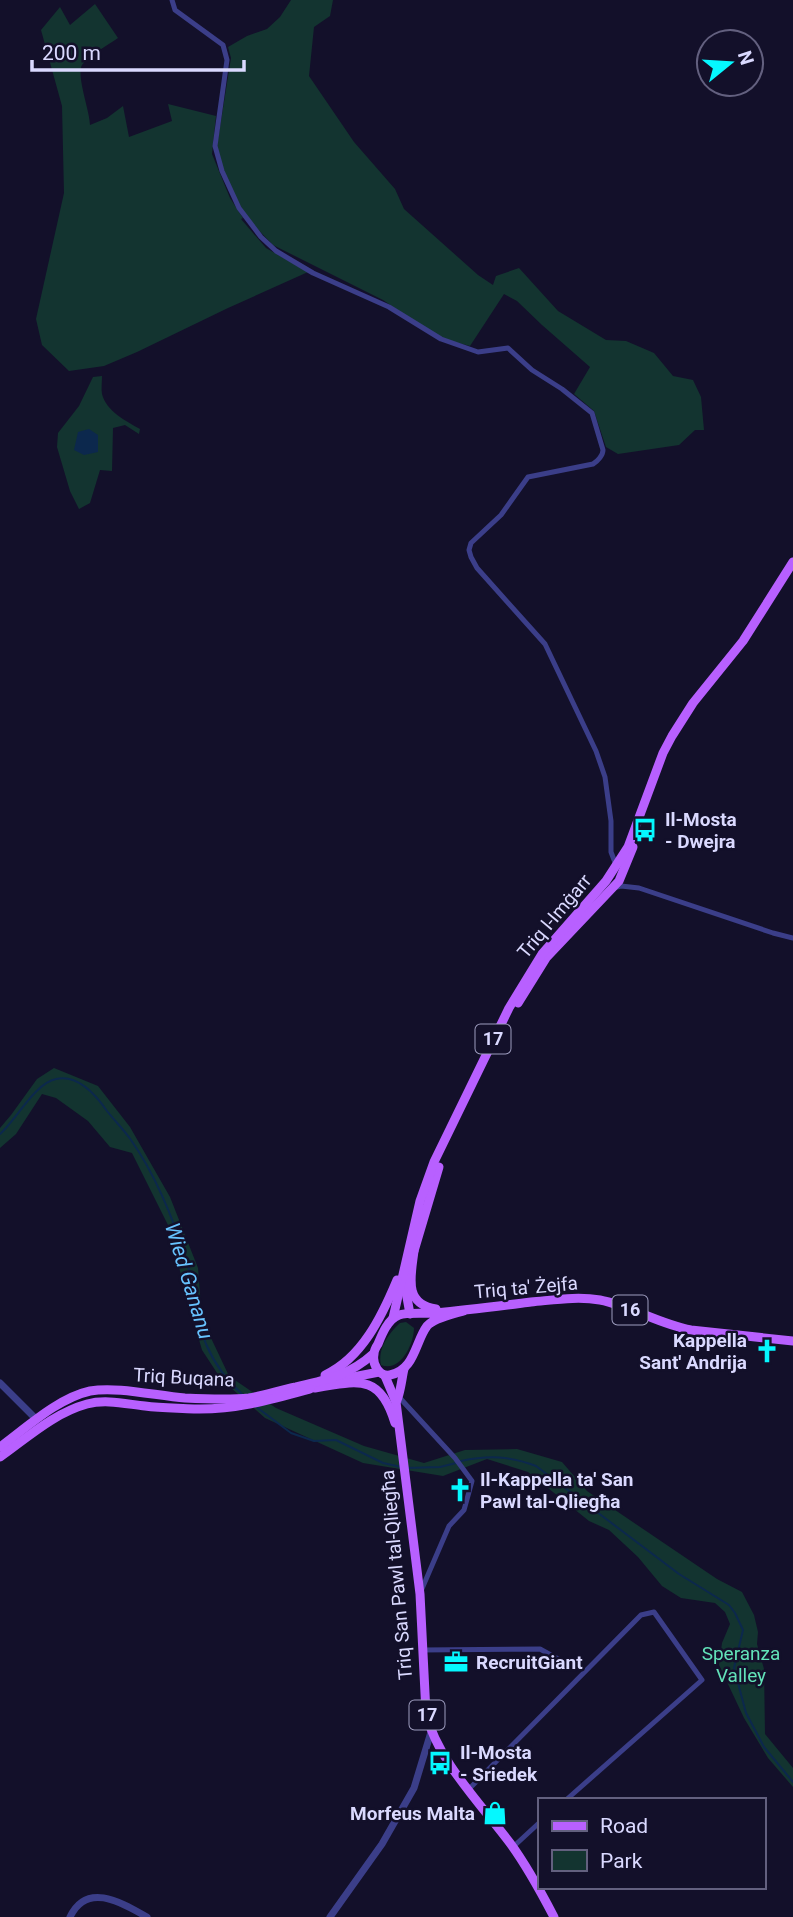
<svg xmlns="http://www.w3.org/2000/svg" width="793" height="1917" font-family="Roboto,sans-serif">
  <style>
    .green { fill: #133430 }
    .water { fill: #0c284d }
    .lines { fill: none; stroke-linecap: round; stroke-linejoin: round }
    .stream { stroke: #0c284d; stroke-width: 2 }
    .minor { stroke: #3b3e89; stroke-width: 5 }
    .tertiary { stroke: #3b3e89; stroke-width: 7 }
    .primary { stroke: #b860ff; stroke-width: 9 }
    .labels { text-anchor: middle; stroke-width: 5; stroke-linejoin: round; paint-order: stroke }
    .shield { fill: #13102a; stroke: #9e9dbf; stroke-width: 2 }
    .shield-label { font-size: 18px; font-weight: bold; fill: #dad9ff }
    .poi-label { font-size: 19px; font-weight: bold; fill: #dad9ff; stroke: #13102a; text-anchor: start }
    .street-label { font-size: 19px; fill: #dad9ff; stroke: #13102a }
    .park-label { font-size: 19px; fill: #62e2b9; stroke: #13102a }
    .water-label { font-size: 21px; font-style: italic; fill: #67c3ff; stroke: #13102a }
  </style>
  <rect width="100%" height="100%" fill="#13102a"/>
  <g class="green">
    <path d="M 291,0 L 333,0 L 330,16 L 314,27 L 309,76 L 354,142 L 395,189 L 404,209 L 478,275 L 493,285 L 496,276 L 519,268 L 558,311 L 606,340 L 626,341 L 654,353 L 673,376 L 693,380 L 701,397 L 704,430 L 695,430 L 679,445 L 618,454 L 606,447 L 594,411 L 574,394 L 590,367 L 542,325 L 517,301 L 504,294 L 470,346 L 439,338 L 383,300 L 273,245 L 250,221 L 236,199 L 223,168 L 217,146 L 231,58 L 228,47 L 247,36 L 267,29 L 280,17 Z"/>
    <path d="M 95,4 L 118,38 C 107,46 90,54 82,65 C 76,76 90,111 90,125 L 107,118 L 123,106 L 129,137 L 172,121 L 168,104 L 216,116 L 212,154 L 230,198 L 243,218 L 241,219 L 266,248 L 308,272 L 228,308 L 137,352 L 104,366 L 69,371 L 42,345 L 36,319 L 64,193 L 62,106 L 41,30 L 60,7 L 70,25 Z"/>
    <path d="M 102,376 C 102,382 101,389 102,394 C 106,411 126,421 140,429 L 139,434 L 125,425 L 113,428 L 112,471 L 100,470 L 90,503 L 79,509 L 70,491 L 57,447 L 58,433 L 79,406 L 93,377 Z"/>
    <path d="M 54,1068 L 98,1086 L 130,1127 L 170,1197 L 198,1268 L 202,1319 L 229,1376 L 276,1408 L 364,1446 L 424,1463 L 465,1450 L 517,1449 L 562,1462 L 587,1491 L 717,1579 L 742,1592 L 754,1615 L 758,1632 L 757,1644 L 764,1669 L 765,1734 L 793,1768 L 793,1787 L 768,1758 L 744,1718 L 719,1665 L 722,1643 L 730,1624 L 725,1612 L 715,1603 L 681,1598 L 662,1586 L 638,1557 L 609,1530 L 589,1521 L 528,1472 L 487,1459 L 443,1476 L 363,1463 L 265,1418 L 221,1379 L 202,1350 L 185,1292 L 170,1229 L 132,1153 L 110,1147 L 88,1121 L 56,1098 L 42,1094 L 16,1134 L 0,1148 L 0,1128 L 11,1115 L 37,1079 Z"/>
    <path d="M 406,1322 L 414,1328 C 414,1344 400,1373 381,1365 C 377,1349 389,1333 400,1323 Z"/>
  </g>
  <path class="water" d="M 89,429 L 98,435 L 98,452 L 84,455 L 74,450 L 78,432 Z"/>
  <g class="lines">
    <g class="stream">
      <path d="M 0,1134 C 16,1120 35,1083 56,1079 C 78,1074 96,1095 107,1111 C 115,1121 124,1130 131,1140 C 157,1177 175,1223 188,1266 C 195,1292 196,1318 206,1344 C 215,1365 226,1380 243,1395"/>
      <path d="M 255,1406 L 291,1433 L 314,1441 L 336,1440 L 383,1463 L 401,1467"/>
      <path d="M 461,1461 C 489,1455 510,1456 536,1466 L 679,1574 L 729,1605 L 735,1613 L 743,1630 L 734,1668 L 746,1713 L 764,1747 L 793,1782"/>
      <path d="M 406,1468 L 440,1467 L 456,1463"/>
    </g>
    <g class="minor">
      <path d="M 172,0 L 175,10 L 223,45 L 227,60 L 215,146 L 222,171 L 239,208 L 261,237 L 276,251 L 313,273 L 389,307 L 441,339 L 478,352 L 508,348 L 532,370 L 562,389 L 592,413 L 603,450 C 603,455 598,461 593,464 L 528,477 L 501,515 L 471,543 L 469,550 L 471,557 L 477,568 L 545,644 L 596,751 L 605,777 L 611,821 L 611,852 L 616,865"/>
      <path d="M 613,888 L 621,886 L 639,888 L 773,933 L 793,938"/>
      <path d="M 399,1397 L 455,1458 L 472,1481 L 464,1510 L 449,1526 L 421,1591"/>
      <path d="M 422,1650 L 540,1649 L 569,1665"/>
      <path d="M 469,1789 L 641,1615 L 654,1612 L 702,1680 L 566,1800"/>
      <path d="M 513,1847 L 539,1823"/>
    </g>
    <g class="tertiary">
      <path d="M 0,1383 L 36,1419"/>
      <path d="M 70,1917 C 87,1881 122,1903 147,1917"/>
      <path d="M 330,1917 L 382,1844 L 414,1788 L 431,1732"/>
    </g>
    <g class="primary">
      <path d="M 518,1003 L 546,958 L 619,881 L 633,847"/>
      <path d="M 414,1251 L 439,1167"/>
      <path d="M 414,1251 C 411,1276 403,1304 436,1309"/>
      <path d="M 407,1278 L 406,1292 L 410,1314"/>
      <path d="M 466,1310 C 455,1314 435,1317 427,1326 C 415,1342 415,1370 390,1375 C 379,1377 372,1364 374,1354 C 374,1350 376,1347 378,1344 C 382,1334 388,1319 399,1315 C 407,1312 426,1314 436,1313 C 468,1310 499,1306 531,1302 C 554,1300 577,1296 600,1300 C 631,1306 659,1324 691,1330 L 793,1341"/>
      <path d="M 393,1318 L 420,1201 L 434,1162 L 509,1008 L 542,954 L 606,881 L 628,847 L 663,753 L 672,736 L 693,703 L 743,641 L 793,562"/>
      <path d="M 325,1375 C 362,1358 382,1316 397,1280"/>
      <path d="M 385,1376 L 396,1402 L 420,1594 L 426,1713 C 437,1760 481,1804 510,1843 C 527,1866 541,1892 554,1917"/>
      <path d="M 343,1379 L 379,1372"/>
      <path d="M 315,1388 C 358,1381 380,1373 395,1423"/>
      <path d="M 396,1402 C 400,1397 402,1377 404,1369"/>
      <path d="M 0,1447 C 26,1428 58,1398 90,1391 C 117,1386 157,1396 185,1398 C 206,1399 229,1400 249,1398 C 265,1395 281,1390 296,1387 C 326,1380 350,1375 373,1354"/>
      <path d="M 0,1457 C 27,1438 54,1413 87,1404 C 106,1399 126,1404 145,1406 C 161,1408 178,1408 194,1409 C 235,1410 270,1400 310,1389"/>
    </g>
  </g>
  <defs>
    <g id="bus-bare" transform="scale(1.89)"><path d="M-5-6H5V4H4V6H2V4H-2V6H-4V4H-5ZM-3.5-4V0h7V-4ZM-3.5 1.2v1.5H-2V1.2ZM2 1.2v1.5H3.5V1.2Z" fill="#05f8ff" stroke="#13102a" stroke-width="2.5" paint-order="stroke"/></g>
    <g id="church-bare" transform="scale(1.89)"><path d="M-1.2-6h2.4v3.5h3.3v2.4h-3.3V6h-2.4V-.1h-3.3v-2.4h3.3Z" fill="#05f8ff" stroke="#13102a" stroke-width="2.5" paint-order="stroke"/></g>
    <g id="office-bare" transform="scale(1.89)"><path d="M-6-3h4V-5.5h4V-3h4V5H-6ZM-1-4.5V-3h2v-1.5ZM-6 0V1H6V0Z" fill="#05f8ff" stroke="#13102a" stroke-width="2.5" paint-order="stroke"/></g>
    <g id="shop-bare" transform="scale(1.89)"><path d="M-5-2.5h2.3a2.7 3.5 0 0 1 5.4 0H5L5.5 6h-11ZM-1.5-2.5h3a1.5 2.3 0 0 0-3 0Z" fill="#05f8ff" stroke="#13102a" stroke-width="2.5" paint-order="stroke"/></g>
  </defs>
  <g fill-rule="evenodd">
    <use href="#bus-bare" x="645" y="830"/>
    <use href="#church-bare" x="767" y="1351"/>
    <use href="#church-bare" x="460" y="1490"/>
    <use href="#office-bare" x="456" y="1662"/>
    <use href="#bus-bare" x="440" y="1763"/>
    <use href="#shop-bare" x="495" y="1813"/>
  </g>
  <g class="labels">
    <g class="shield">
      <rect x="475.5" y="1024.5" width="35" height="29" rx="5"/>
      <rect x="612.5" y="1295.5" width="35" height="29" rx="5"/>
      <rect x="409.5" y="1700.5" width="35" height="29" rx="5"/>
    </g>
    <g class="shield-label">
      <text x="493" y="1045">17</text>
      <text x="630" y="1316">16</text>
      <text x="427" y="1721">17</text>
    </g>
    <g class="poi-label">
      <text x="665" y="826">Il-Mosta<tspan x="665" dy="22">- Dwejra</tspan></text>
      <text x="747" y="1347" text-anchor="end">Kappella<tspan x="747" dy="22">Sant' Andrija</tspan></text>
      <text x="480" y="1486">Il-Kappella ta' San<tspan x="480" dy="22">Pawl tal-Qliegħa</tspan></text>
      <text x="476" y="1669">RecruitGiant</text>
      <text x="460" y="1759">Il-Mosta<tspan x="460" dy="22">- Sriedek</tspan></text>
      <text x="475" y="1820" text-anchor="end">Morfeus Malta</text>
    </g>
    <g class="street-label">
      <text transform="translate(554 916) rotate(-50)" y="7">Triq l-Imġarr</text>
      <text transform="translate(526 1287) rotate(-5)" y="7">Triq ta' Żejfa</text>
      <text transform="translate(184 1377) rotate(3)" y="7">Triq Buqana</text>
      <text transform="translate(396 1575) rotate(-95)" y="7">Triq San Pawl tal-Qliegħa</text>
    </g>
    <g class="park-label">
      <text x="741" y="1660">Speranza<tspan x="741" dy="22">Valley</tspan></text>
    </g>
    <g class="water-label">
      <text transform="translate(189 1281) rotate(73)" y="7">Wied Gananu</text>
    </g>
  </g>
  <rect x="538" y="1798" width="228" height="91" fill="#13102a" stroke="#63607f" stroke-width="2"/>
  <rect x="552" y="1821" width="35" height="10" fill="#b860ff" stroke="#63607f" stroke-width="2"/>
  <text x="600" y="1833" font-size="21" fill="#dad9ff">Road</text>
  <rect x="552" y="1850" width="35" height="21" fill="#133430" stroke="#63607f" stroke-width="2"/>
  <text x="600" y="1868" font-size="21" fill="#dad9ff">Park</text>
  <g transform="translate(730 63) rotate(72)"><circle r="33" fill="#13102a" stroke="#63607f" stroke-width="2"/>
  <path d="M0-5L12 26L0 18L-12 26Z" fill="#05f8ff"/>
  <text y="-10" font-size="19" font-weight="bold" text-anchor="middle" fill="#dad9ff">N</text>
  </g>
  <path d="M32 60v10h212v-10" fill="none" stroke="#dad9ff" stroke-width="3.5"/>
  <text x="42" y="60" font-size="21" fill="#dad9ff" stroke="#13102a" stroke-width="5" paint-order="stroke">200 m</text>
</svg>
